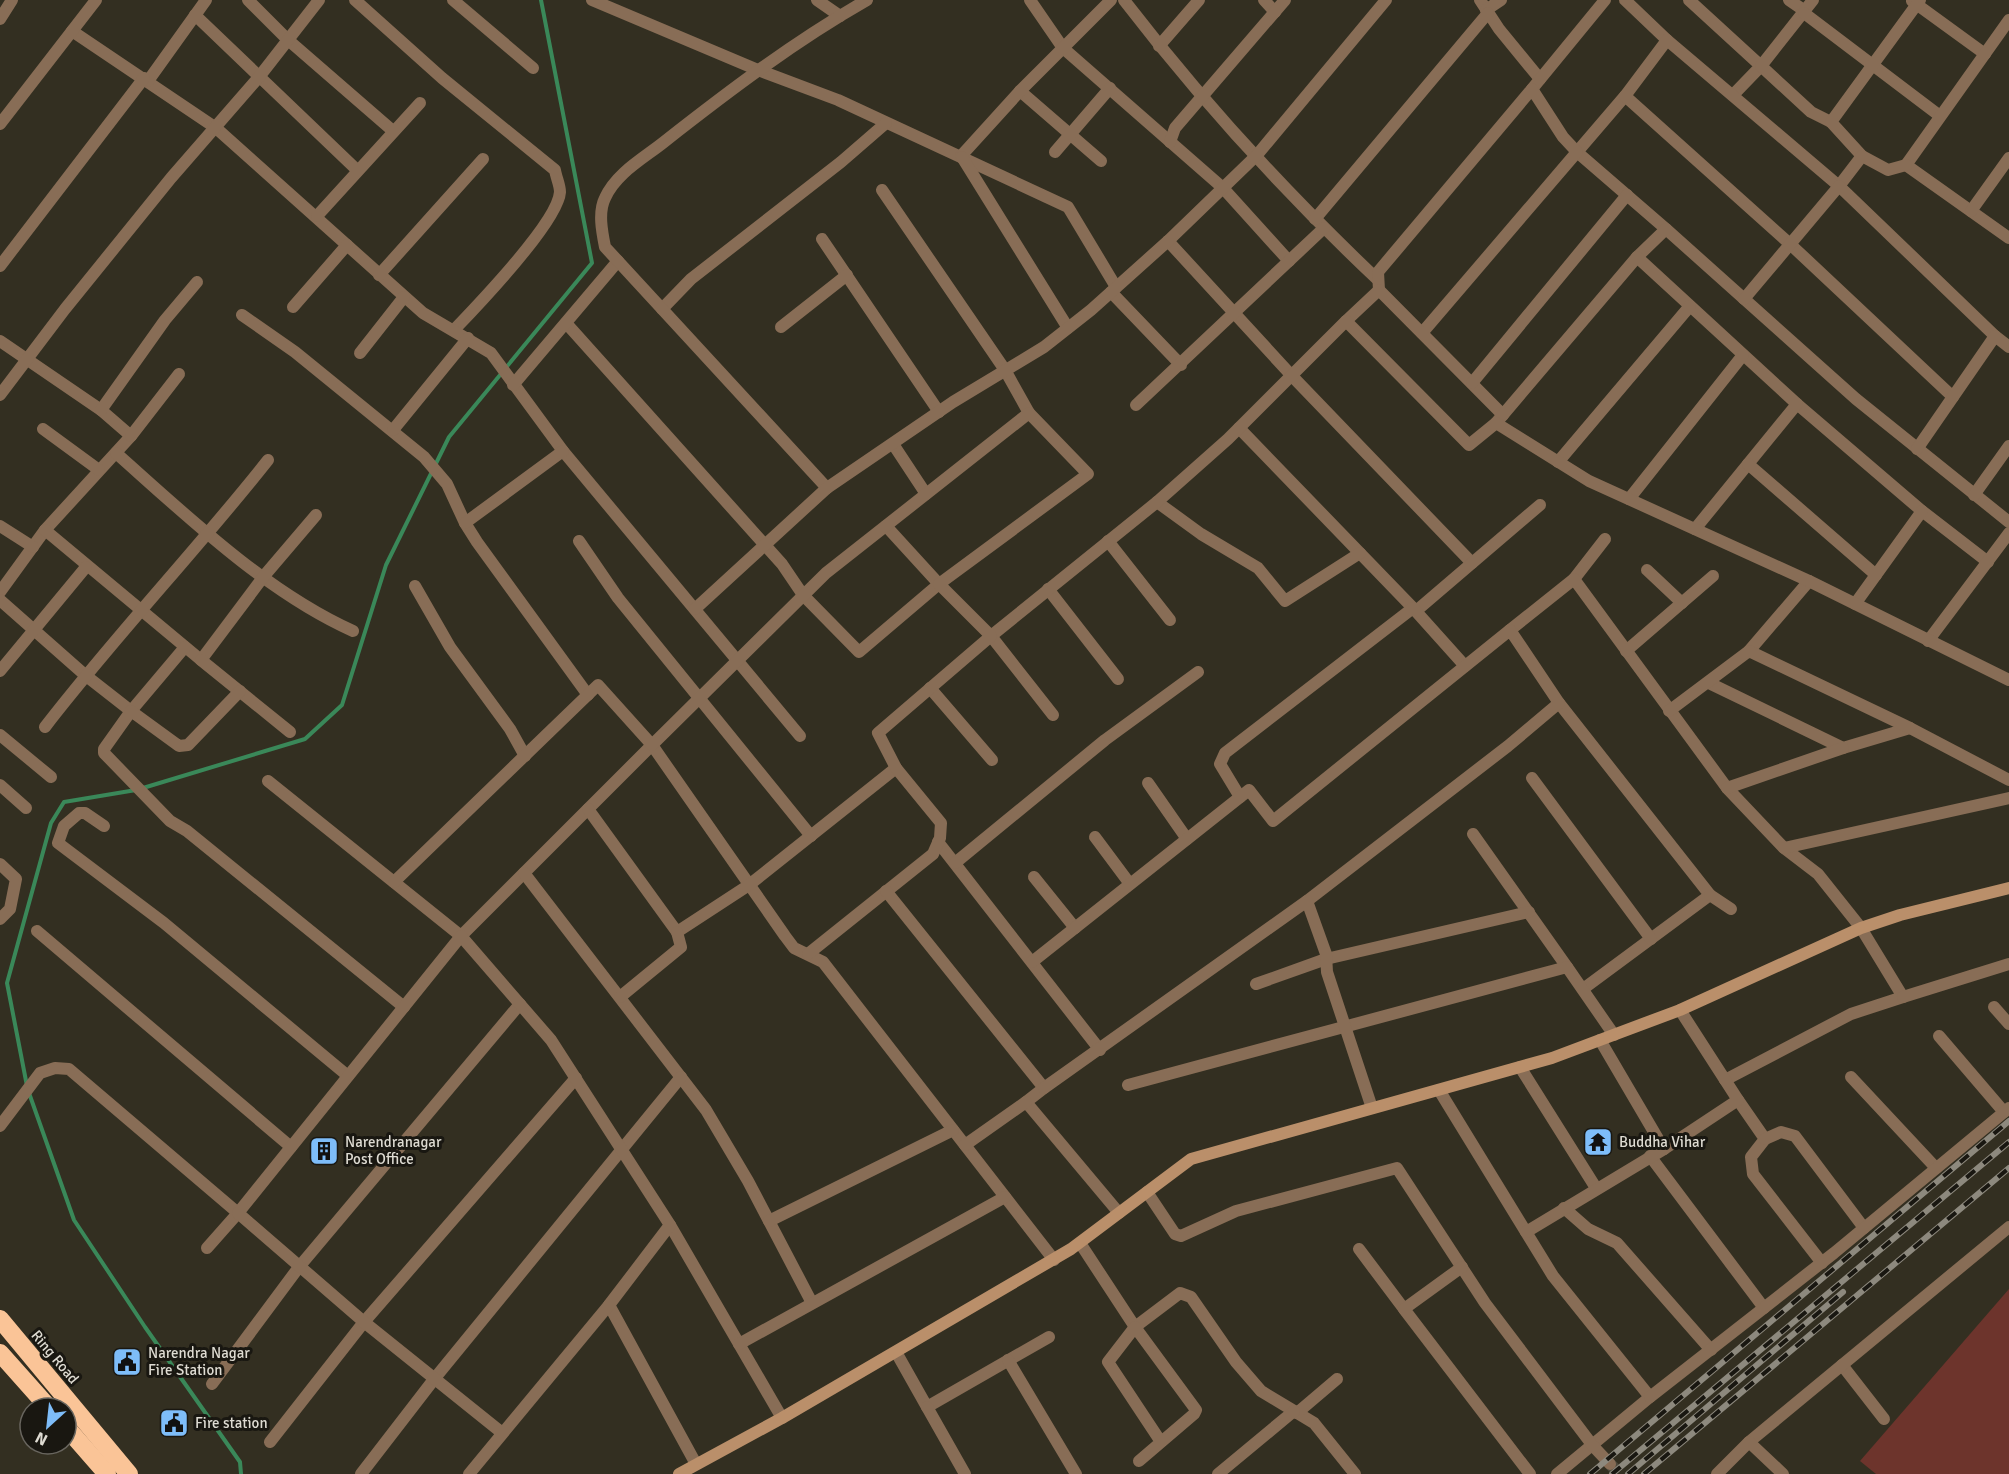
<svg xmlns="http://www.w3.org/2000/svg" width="2009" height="1474" font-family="Signika,sans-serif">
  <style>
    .green { fill: #6d342c }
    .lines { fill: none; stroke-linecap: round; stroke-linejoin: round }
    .stream { stroke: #3a8859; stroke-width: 4 }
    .street-tunnel { stroke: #4d493c; stroke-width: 12; stroke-dasharray: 12 6; stroke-linecap: butt }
    .street { stroke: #886d56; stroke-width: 12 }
    .secondary { stroke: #ba8f6a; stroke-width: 12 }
    .highway { stroke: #fac497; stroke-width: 18 }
    .rail-casing { stroke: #8d897e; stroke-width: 6 }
    .rail { stroke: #191711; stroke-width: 4; stroke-dasharray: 11; stroke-linecap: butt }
    .labels { text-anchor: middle; stroke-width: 6; stroke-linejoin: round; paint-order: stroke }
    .poi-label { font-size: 15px; fill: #dedbd2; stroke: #191711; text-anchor: start }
    .street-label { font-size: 15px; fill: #dedbd2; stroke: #191711 }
  </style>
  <rect width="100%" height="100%" fill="#332f21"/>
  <path class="green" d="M 2009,1289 L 2009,1474 L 1876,1474 L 1860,1461 Z"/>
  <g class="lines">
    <g class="stream">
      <path d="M 143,788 L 305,739 L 342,705 L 386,565 L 449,437 L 592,263 L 541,0"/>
      <path d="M 27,1086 L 7,983 L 51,823 L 64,802 L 136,790"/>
      <path d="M 29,1093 L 74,1220 L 145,1327 L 240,1462 L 241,1474"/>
    </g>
    <path class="street-tunnel" d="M 1610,1464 L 1620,1474"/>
    <g class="street">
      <path d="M 248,0 L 287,39 L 393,131"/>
      <path d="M 355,0 L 442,78 L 555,170 C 556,177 560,185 560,192 C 558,222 477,306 454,330"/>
      <path d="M 453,0 L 533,68"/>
      <path d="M 592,0 L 758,70 L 838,100 L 1068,207 L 1116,287"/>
      <path d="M 817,0 L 840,16"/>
      <path d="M 1030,0 L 1063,48 L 1223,188 L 1289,261"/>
      <path d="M 1124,0 C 1200,99 1287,194 1378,280"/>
      <path d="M 1264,0 L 1275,12"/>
      <path d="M 1480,0 L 1499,29 L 1540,79"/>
      <path d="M 1625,0 L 1667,40"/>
      <path d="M 1689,0 L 1761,66 L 1733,95"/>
      <path d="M 1789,0 L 1805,11"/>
      <path d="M 1813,0 L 1761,66 L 1811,112 L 1831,122"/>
      <path d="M 1912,1 L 1985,54"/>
      <path d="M 1486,10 L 1501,0"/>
      <path d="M 1804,13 L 1940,116"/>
      <path d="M 195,15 L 357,170"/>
      <path d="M 0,19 L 12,0"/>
      <path d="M 2009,20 L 1906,165 L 2009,238"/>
      <path d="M 72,31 L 216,128 L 423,313 L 491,353 L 563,451 L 800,736"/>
      <path d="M 1159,46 L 1199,0"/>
      <path d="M 148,81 L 206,0"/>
      <path d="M 1532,89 L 1605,0"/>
      <path d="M 1020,91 L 1101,161"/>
      <path d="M 1625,96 L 1577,152 L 1666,229"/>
      <path d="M 0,124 L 96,0"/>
      <path d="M 1170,142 L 1175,128 L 1285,0"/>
      <path d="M 1055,152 L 1110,88"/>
      <path d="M 961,156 L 1020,91 L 1111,0"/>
      <path d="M 1862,156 L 1831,122 L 1920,0"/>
      <path d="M 962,157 L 1068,328"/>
      <path d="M 1906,165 L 1888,170 L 1862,156 L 1839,186 L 1667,40 L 1625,96 L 1790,244 L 1953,397"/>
      <path d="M 882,190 L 1005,370 L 1029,413"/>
      <path d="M 1971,211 L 2009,158"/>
      <path d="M 317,216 L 420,103"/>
      <path d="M 1315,219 L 1488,13"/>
      <path d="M 822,239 L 939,412"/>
      <path d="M 1168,241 L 1292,376 L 1472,563"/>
      <path d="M 1637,257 L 1666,229 L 1856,399 L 2009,522"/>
      <path d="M 0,266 L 144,78"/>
      <path d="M 379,275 L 483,159"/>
      <path d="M 1379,290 L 1378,272 L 1532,89 L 1563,137 L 1577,152 L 1422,333"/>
      <path d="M 1111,292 L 1181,365"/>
      <path d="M 1744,299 L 1839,186 L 1995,336"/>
      <path d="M 293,307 L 347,245"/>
      <path d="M 662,309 L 691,279 L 841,162 L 886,123"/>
      <path d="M 242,315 L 295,352 L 424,457 L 447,484 L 465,523 L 477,542 L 588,695"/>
      <path d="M 1346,321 L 1379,290 L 1503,415"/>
      <path d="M 566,323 L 782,564 L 803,595 L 859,652 L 939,584 L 886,526"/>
      <path d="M 781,327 L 847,275"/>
      <path d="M 0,341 L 101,410 L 131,436 L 45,530 L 0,592"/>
      <path d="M 360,353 L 404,297"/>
      <path d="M 1472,383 L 1627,195"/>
      <path d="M 513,385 L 618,261"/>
      <path d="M 0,395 L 65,309 L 171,178 L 259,77 L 319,0"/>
      <path d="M 1797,404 L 1922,511 L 1988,562"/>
      <path d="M 1136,405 L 1324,228"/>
      <path d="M 101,410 L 165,320 L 197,282"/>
      <path d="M 1496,423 L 1637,257 L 1797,404 L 1695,529"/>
      <path d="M 1239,428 L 1413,608"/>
      <path d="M 43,429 L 99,470"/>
      <path d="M 393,430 L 468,338"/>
      <path d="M 131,436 L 179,374"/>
      <path d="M 893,444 L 926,494"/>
      <path d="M 1917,449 L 1995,336 L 2009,347"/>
      <path d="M 116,453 C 187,516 266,592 353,631"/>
      <path d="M 1558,462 L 1690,306"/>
      <path d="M 1748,464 L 1876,575"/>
      <path d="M 827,488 L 605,247 C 602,232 598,212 605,198 C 616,173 644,158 664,142 C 729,91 795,41 867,0"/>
      <path d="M 1974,495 L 2009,446"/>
      <path d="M 1629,499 L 1743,355"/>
      <path d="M 1157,502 L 1201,534 L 1258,568 L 1285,601 L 1360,553"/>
      <path d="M 465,523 L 563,451"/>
      <path d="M 0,526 L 33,547"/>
      <path d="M 45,530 L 201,660 L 264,576 L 316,515"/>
      <path d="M 579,541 L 618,598 L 811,836"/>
      <path d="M 1108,541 L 1170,620"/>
      <path d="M 1647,570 L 1682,603"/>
      <path d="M 1574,579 L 1605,539"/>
      <path d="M 415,586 L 450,647 L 510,729 L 525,756"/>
      <path d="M 1048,589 L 1118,679"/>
      <path d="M 0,600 L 85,675 L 131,711 L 185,647"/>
      <path d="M 1855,604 L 1922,511"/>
      <path d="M 695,609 L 827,488 L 953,402 L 1044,347 L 1091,310 L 1168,241 L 1257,155 L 1386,0"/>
      <path d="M 1416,611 L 1540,505"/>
      <path d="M 1510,630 L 1574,579 L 1727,788 L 1784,848 L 1818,874 L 1861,928 L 1903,997 L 1851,1014 L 1725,1080"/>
      <path d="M 1928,641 L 2009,533"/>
      <path d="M 1626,651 L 1713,576"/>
      <path d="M 1749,651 L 1809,581"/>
      <path d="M 201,660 L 290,732"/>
      <path d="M 0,671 L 86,567"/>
      <path d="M 1709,683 L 1843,748 L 1910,728"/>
      <path d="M 930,688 L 992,760"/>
      <path d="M 240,691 L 188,745 L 179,746 L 131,711 L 104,749 L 104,753 L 170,821 L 187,831 L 404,1007"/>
      <path d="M 1559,703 L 1710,895 L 1583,989"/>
      <path d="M 1669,711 L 1749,651 L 1910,728 L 2009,780"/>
      <path d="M 1053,715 L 991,636 L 1157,502 L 1228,439 L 1346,321 L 1469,445 L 1496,423 L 1589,481 L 1809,581 L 2009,680"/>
      <path d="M 45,727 C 116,635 196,551 268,460"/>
      <path d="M 0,735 L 51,777"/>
      <path d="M 1532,778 L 1651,939"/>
      <path d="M 268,781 L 461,936 L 652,745 L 785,936 L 794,948 L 823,962 L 1054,1260"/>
      <path d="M 1148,783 L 1187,839"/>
      <path d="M 0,785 L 26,808"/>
      <path d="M 1727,788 L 1843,748"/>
      <path d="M 1240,797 L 1220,764 L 1225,753 L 1413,608 L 1465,666"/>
      <path d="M 588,809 L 677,932 L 749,885 L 896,768"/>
      <path d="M 104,826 L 85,813 L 79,813 L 64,826 L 58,843 L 164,923 L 348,1076"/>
      <path d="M 1473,834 L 1567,967"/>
      <path d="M 1095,837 L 1130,884"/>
      <path d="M 938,842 L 1100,1050"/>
      <path d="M 1784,848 L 2009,798"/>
      <path d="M 955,863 L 1105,740 L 1198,672"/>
      <path d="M 0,864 L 16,879 L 10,909 L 0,919"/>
      <path d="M 524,873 L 706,1110 L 748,1181 L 812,1303"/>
      <path d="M 1034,877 L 1075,928"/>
      <path d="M 394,882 L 598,685 L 652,745 L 826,573 L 1029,413 L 1088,474 L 939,584 L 991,636 L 878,733 L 896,768 L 941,823 L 940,838 L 933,854 L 808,954"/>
      <path d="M 886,891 L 1044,1088 L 1026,1102 L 1119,1213"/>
      <path d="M 1710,895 L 1731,909"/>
      <path d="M 37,931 L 291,1147"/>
      <path d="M 1032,962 L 1249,790 L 1273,821 L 1510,630 L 1559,703 L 1508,746 L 1307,901"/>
      <path d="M 1256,984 L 1326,959 L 1529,912"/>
      <path d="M 620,997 L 681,947 L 677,932"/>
      <path d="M 1903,997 L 2009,964"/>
      <path d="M 1994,1007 L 2009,1024"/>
      <path d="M 1939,1036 L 2004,1112"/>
      <path d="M 1600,1040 L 1664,1149"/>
      <path d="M 1520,1067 L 1596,1188"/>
      <path d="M 1851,1077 L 1936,1168"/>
      <path d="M 1128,1085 L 1567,967 L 1614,1035"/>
      <path d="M 1044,1088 L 1307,901 L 1326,954 L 1327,972 L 1372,1108"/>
      <path d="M 1439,1090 L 1553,1276 L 1650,1397 L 1557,1474"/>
      <path d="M 1738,1100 L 1765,1139 L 1751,1157 L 1753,1174 L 1822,1263"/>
      <path d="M 0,1126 L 40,1073 L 55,1068 L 69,1069 L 238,1213 L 207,1248"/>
      <path d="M 1765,1139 L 1781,1132 L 1795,1136 L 1864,1228"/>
      <path d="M 965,1145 L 1026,1102"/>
      <path d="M 1650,1156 L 1764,1308"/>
      <path d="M 1147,1192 L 1175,1234 L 1181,1236 L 1236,1211 L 1397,1168 L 1485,1303 L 1593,1446 L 1610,1464"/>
      <path d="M 1564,1208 L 1588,1229 L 1617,1243 L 1711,1350"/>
      <path d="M 769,1221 L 953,1130"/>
      <path d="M 670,1225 L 782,1418"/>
      <path d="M 1526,1232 L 1664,1149 L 1738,1100 L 1680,1010"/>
      <path d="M 1080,1243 L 1135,1327 L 1180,1293 L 1191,1297 L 1236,1362 L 1261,1391 L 1314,1423 L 1355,1474"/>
      <path d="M 1359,1249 L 1404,1309"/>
      <path d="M 1462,1267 L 1404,1309 L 1530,1474"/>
      <path d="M 609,1305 L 696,1464"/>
      <path d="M 739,1344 L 1005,1197"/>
      <path d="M 896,1352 L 927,1407 L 1049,1337"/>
      <path d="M 1008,1360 L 1076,1474"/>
      <path d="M 1842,1365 L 1884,1419"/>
      <path d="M 212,1384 L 299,1267 L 520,1004"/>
      <path d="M 1650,1397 L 1834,1253 L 2009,1108"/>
      <path d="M 927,1407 L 965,1474"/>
      <path d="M 1297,1413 L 1337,1379"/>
      <path d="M 270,1442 L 364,1322 L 576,1078"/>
      <path d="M 1749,1442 L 2009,1227"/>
      <path d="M 1139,1461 L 1194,1414 L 1196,1410 L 1135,1327 L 1108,1362 L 1161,1442"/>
      <path d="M 361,1474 L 435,1378 L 681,1077"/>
      <path d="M 469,1474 L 609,1305 L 670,1225 L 551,1040 L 461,936 L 238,1213 L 364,1322 L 501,1432"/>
      <path d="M 1218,1474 L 1294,1411"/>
      <path d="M 1717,1474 L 1749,1442 L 1783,1474"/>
    </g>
    <path class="secondary" d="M 679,1474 L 782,1418 L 1071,1249 L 1191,1159 L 1552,1058 L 1680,1010 L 1861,928 L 1900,915 L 2009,888"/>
    <g class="highway">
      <path d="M 0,1319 L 129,1474"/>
      <path d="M 0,1353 L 49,1408"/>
      <path d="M 66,1427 L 107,1474"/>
    </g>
    <g class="rail-casing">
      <g id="rail">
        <path d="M 1590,1474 L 2009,1121"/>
        <path d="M 1612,1474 L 2009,1142"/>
        <path d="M 1628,1474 L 1843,1292"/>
        <path d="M 1644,1474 L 2009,1168"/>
      </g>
    </g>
    <use href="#rail" class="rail"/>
  </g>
  <defs>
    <g id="temple-square" transform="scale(1.5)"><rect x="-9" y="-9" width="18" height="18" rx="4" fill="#7ebdf9" stroke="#191711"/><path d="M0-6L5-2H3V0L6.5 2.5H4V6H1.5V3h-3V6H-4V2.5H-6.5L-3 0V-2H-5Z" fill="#111"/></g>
    <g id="building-square" transform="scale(1.5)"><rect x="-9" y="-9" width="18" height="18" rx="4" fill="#7ebdf9" stroke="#191711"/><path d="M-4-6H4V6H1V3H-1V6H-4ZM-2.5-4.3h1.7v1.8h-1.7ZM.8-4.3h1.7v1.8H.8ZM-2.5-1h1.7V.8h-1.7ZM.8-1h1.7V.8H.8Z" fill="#111"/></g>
    <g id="civic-square" transform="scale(1.5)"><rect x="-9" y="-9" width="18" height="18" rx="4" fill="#7ebdf9" stroke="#191711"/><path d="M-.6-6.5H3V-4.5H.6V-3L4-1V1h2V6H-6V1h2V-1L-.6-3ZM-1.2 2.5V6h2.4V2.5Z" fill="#111"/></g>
  </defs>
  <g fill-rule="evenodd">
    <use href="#temple-square" x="1598" y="1142"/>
    <use href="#building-square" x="324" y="1151"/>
    <use href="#civic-square" x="127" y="1362"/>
    <use href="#civic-square" x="174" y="1423"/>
  </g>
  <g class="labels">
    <g class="poi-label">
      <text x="345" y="1147">Narendranagar<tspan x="345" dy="17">Post Office</tspan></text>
      <text x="1619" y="1147">Buddha Vihar</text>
      <text x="148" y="1358">Narendra Nagar<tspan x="148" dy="17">Fire Station</tspan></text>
      <text x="195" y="1428">Fire station</text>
    </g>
    <g class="street-label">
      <text transform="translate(55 1357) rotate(50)" y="5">Ring Road</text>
    </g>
  </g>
  <g transform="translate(48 1426) rotate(207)"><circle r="28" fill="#191711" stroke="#68655e" stroke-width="1.5"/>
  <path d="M0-4.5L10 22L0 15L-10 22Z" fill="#7ebdf9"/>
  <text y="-9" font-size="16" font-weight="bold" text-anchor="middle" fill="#dedbd2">N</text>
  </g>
</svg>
